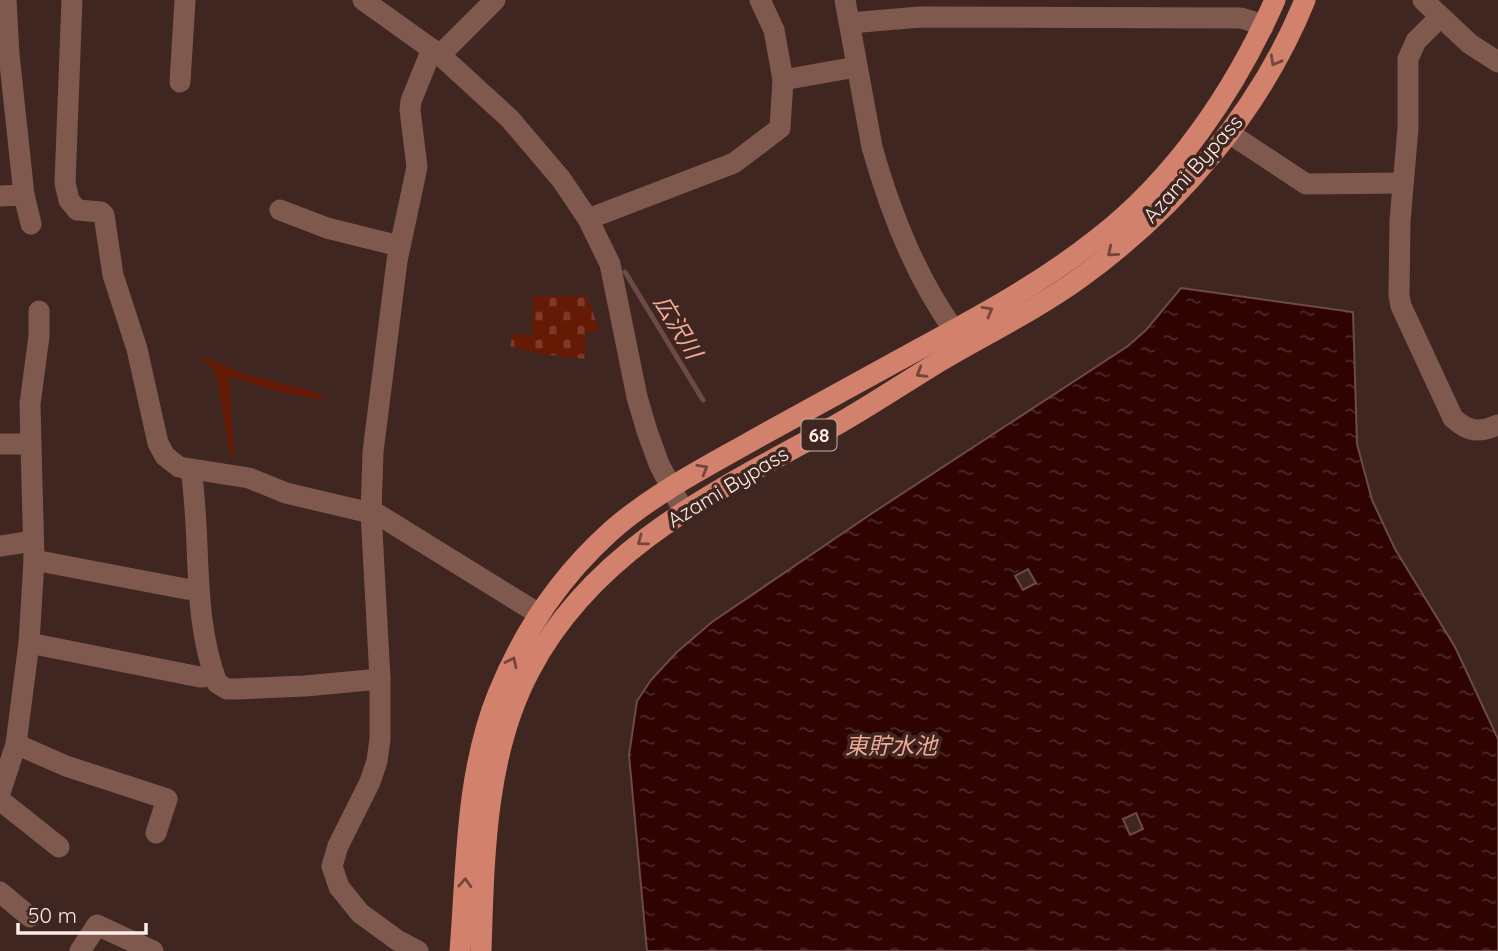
<svg xmlns="http://www.w3.org/2000/svg" width="1498" height="951" font-family="Quicksand,'Noto Sans JP',sans-serif">
  <style>
    .green { fill: #651a05 }
    .cemetery { fill: url(#cemetery-stones) }
    .water { fill: url(#water-ripples); stroke: #6d4a45; stroke-width: 2; fill-rule: evenodd }
    .lines { fill: none; stroke-linecap: round; stroke-linejoin: round }
    .stream { stroke: #6d4a45; stroke-width: 5 }
    .minor { stroke: #80594e; stroke-width: 21 }
    .major { stroke: #d1816c; stroke-width: 21 }
    .oneway { stroke: #72463b }
    .labels { text-anchor: middle; stroke-width: 7; stroke-linejoin: round; paint-order: stroke }
    .shield { fill: #3f2620; stroke: #c4b1ab; stroke-width: 2 }
    .shield-label { font-size: 19px; font-weight: bold; fill: #fdece7 }
    .street-label { font-size: 21px; fill: #fdece7; stroke: #3f2620 }
    .water-label { font-size: 23px; font-style: italic; fill: #f3a995; stroke: #3f2620 }
  </style>
  <defs>
    <pattern id="cemetery-stones" width="16" height="16" patternUnits="userSpaceOnUse" patternTransform="scale(1.75)"><rect width="16" height="16" fill="#651a05"/><path d="M2 7V4a2 2 0 0 1 4 0v3zM10 15v-3a2 2 0 0 1 4 0v3z" fill="#7c3b29"/></pattern>
    <pattern id="water-ripples" width="26" height="14" patternUnits="userSpaceOnUse" patternTransform="scale(1.75)"><rect width="26" height="14" fill="#2f0400"/><path d="M2 4q2-2 4 0t4 0M15 11q2-2 4 0t4 0" fill="none" stroke="#4e2925"/></pattern>
  </defs>
  <rect width="100%" height="100%" fill="#3f2620"/>
  <path class="green" d="M 200,355 L 242,373 L 311,391 L 322,396 L 323,400 L 281,392 L 229,376 L 234,454 L 231,460 L 216,373 Z"/>
  <path class="cemetery" d="M 533,296 L 587,296 L 599,331 L 586,333 L 585,359 L 540,354 L 510,346 L 513,334 L 532,335 Z"/>
  <path class="water" d="M 1181,288 L 1353,312 L 1357,444 L 1372,500 L 1395,549 L 1455,647 L 1498,739 L 1498,951 L 647,951 L 629,755 L 637,701 L 651,680 L 677,652 L 712,622 L 874,512 L 1128,346 L 1146,330 ZM 1028,569 L 1036,583 L 1023,590 L 1015,576 ZM 1136,813 L 1143,829 L 1130,835 L 1123,819 Z"/>
  <g class="lines">
    <path class="stream" d="M 625,272 L 703,400"/>
    <g class="minor">
      <path d="M 6,0 L 9,54 L 24,195 L 31,224"/>
      <path d="M 72,0 L 65,183 L 69,200 L 77,210 L 101,212 L 104,215 L 113,275 L 137,349 L 158,443 L 165,456 L 179,467 L 249,478 L 286,493 L 379,515 L 539,614"/>
      <path d="M 363,0 L 440,55 L 510,119 L 561,179 L 588,219 L 610,264 L 637,397 L 647,431 L 659,464 L 684,512"/>
      <path d="M 845,0 L 872,147 C 890,211 915,276 954,330"/>
      <path d="M 1423,0 L 1470,44 L 1498,62"/>
      <path d="M 1440,17 L 1416,41 L 1408,59 L 1408,128 L 1400,221 L 1399,295 L 1401,306 L 1453,418 C 1468,432 1479,433 1498,425"/>
      <path d="M 850,23 L 920,17 L 1241,18 L 1251,21 L 1263,27"/>
      <path d="M 440,55 L 495,0"/>
      <path d="M 783,80 L 856,67"/>
      <path d="M 180,82 L 185,0"/>
      <path d="M 1229,133 L 1306,184 L 1403,183"/>
      <path d="M 0,196 L 24,195"/>
      <path d="M 280,210 L 327,228 L 399,246"/>
      <path d="M 588,219 L 734,163 L 780,128 L 783,80 L 774,30 L 760,0"/>
      <path d="M 0,444 L 30,444"/>
      <path d="M 191,470 C 202,541 191,614 217,683 L 227,689 L 236,689 L 305,686 L 380,679"/>
      <path d="M 0,546 L 33,541"/>
      <path d="M 34,560 L 186,589 L 198,589"/>
      <path d="M 29,643 L 200,677 L 214,676"/>
      <path d="M 16,744 L 66,766 L 167,799 L 156,833"/>
      <path d="M 0,793 L 16,744 L 29,643 L 34,560 L 30,404 L 39,336 L 39,311"/>
      <path d="M 0,800 L 59,847"/>
      <path d="M 0,892 L 30,917"/>
      <path d="M 80,951 L 97,925 L 153,951"/>
      <path d="M 418,951 L 397,940 L 360,913 L 339,887 L 332,866 L 338,846 L 370,782 L 377,761 L 380,739 L 380,679 L 371,512 L 373,452 L 397,261 L 417,167 L 410,110 L 411,101 L 432,49"/>
    </g>
    <g class="major">
      <path d="M 460,951 C 467,865 465,776 498,694 C 523,632 561,576 611,531 C 654,493 708,466 757,438 C 812,408 867,378 921,348 C 982,315 1043,282 1097,239 C 1176,178 1235,90 1275,0"/>
      <path d="M 481,951 C 484,857 485,754 530,670 C 592,552 710,494 822,433 C 863,411 902,384 942,360 C 988,333 1037,309 1080,278 C 1177,208 1260,111 1305,0"/>
    </g>
  </g>
  <defs><path id="oneway-chevron" d="M-2-3.5L2.5 0L-2 3.5" fill="none" stroke-width="1.6" stroke-linecap="round" stroke-linejoin="round" transform="scale(1.75)"/></defs>
  <g class="oneway">
    <use href="#oneway-chevron" transform="translate(1275 61) rotate(119)"/>
    <use href="#oneway-chevron" transform="translate(1112 252) rotate(140)"/>
    <use href="#oneway-chevron" transform="translate(988 311) rotate(-30)"/>
    <use href="#oneway-chevron" transform="translate(921 373) rotate(149)"/>
    <use href="#oneway-chevron" transform="translate(703 469) rotate(-30)"/>
    <use href="#oneway-chevron" transform="translate(642 541) rotate(143)"/>
    <use href="#oneway-chevron" transform="translate(512 662) rotate(-64)"/>
    <use href="#oneway-chevron" transform="translate(465 883) rotate(-87)"/>
  </g>
  <g class="labels">
    <rect class="shield" x="801.5" y="419.5" width="35" height="31" rx="5"/>
    <g class="shield-label">
      <text x="819" y="442">68</text>
    </g>
    <g class="street-label">
      <text transform="translate(1193 169) rotate(-48)" y="7">Azami Bypass</text>
      <text transform="translate(728 487) rotate(-31)" y="7">Azami Bypass</text>
    </g>
    <g class="water-label">
      <text transform="translate(678 327) rotate(59)" y="8">広沢川</text>
      <text x="891" y="754">東貯水池</text>
    </g>
  </g>
  <path d="M18 923v10h128v-10" fill="none" stroke="#fdece7" stroke-width="3.5"/>
  <text x="28" y="923" font-size="21" fill="#fdece7" stroke="#3f2620" stroke-width="5" paint-order="stroke">50 m</text>
</svg>
